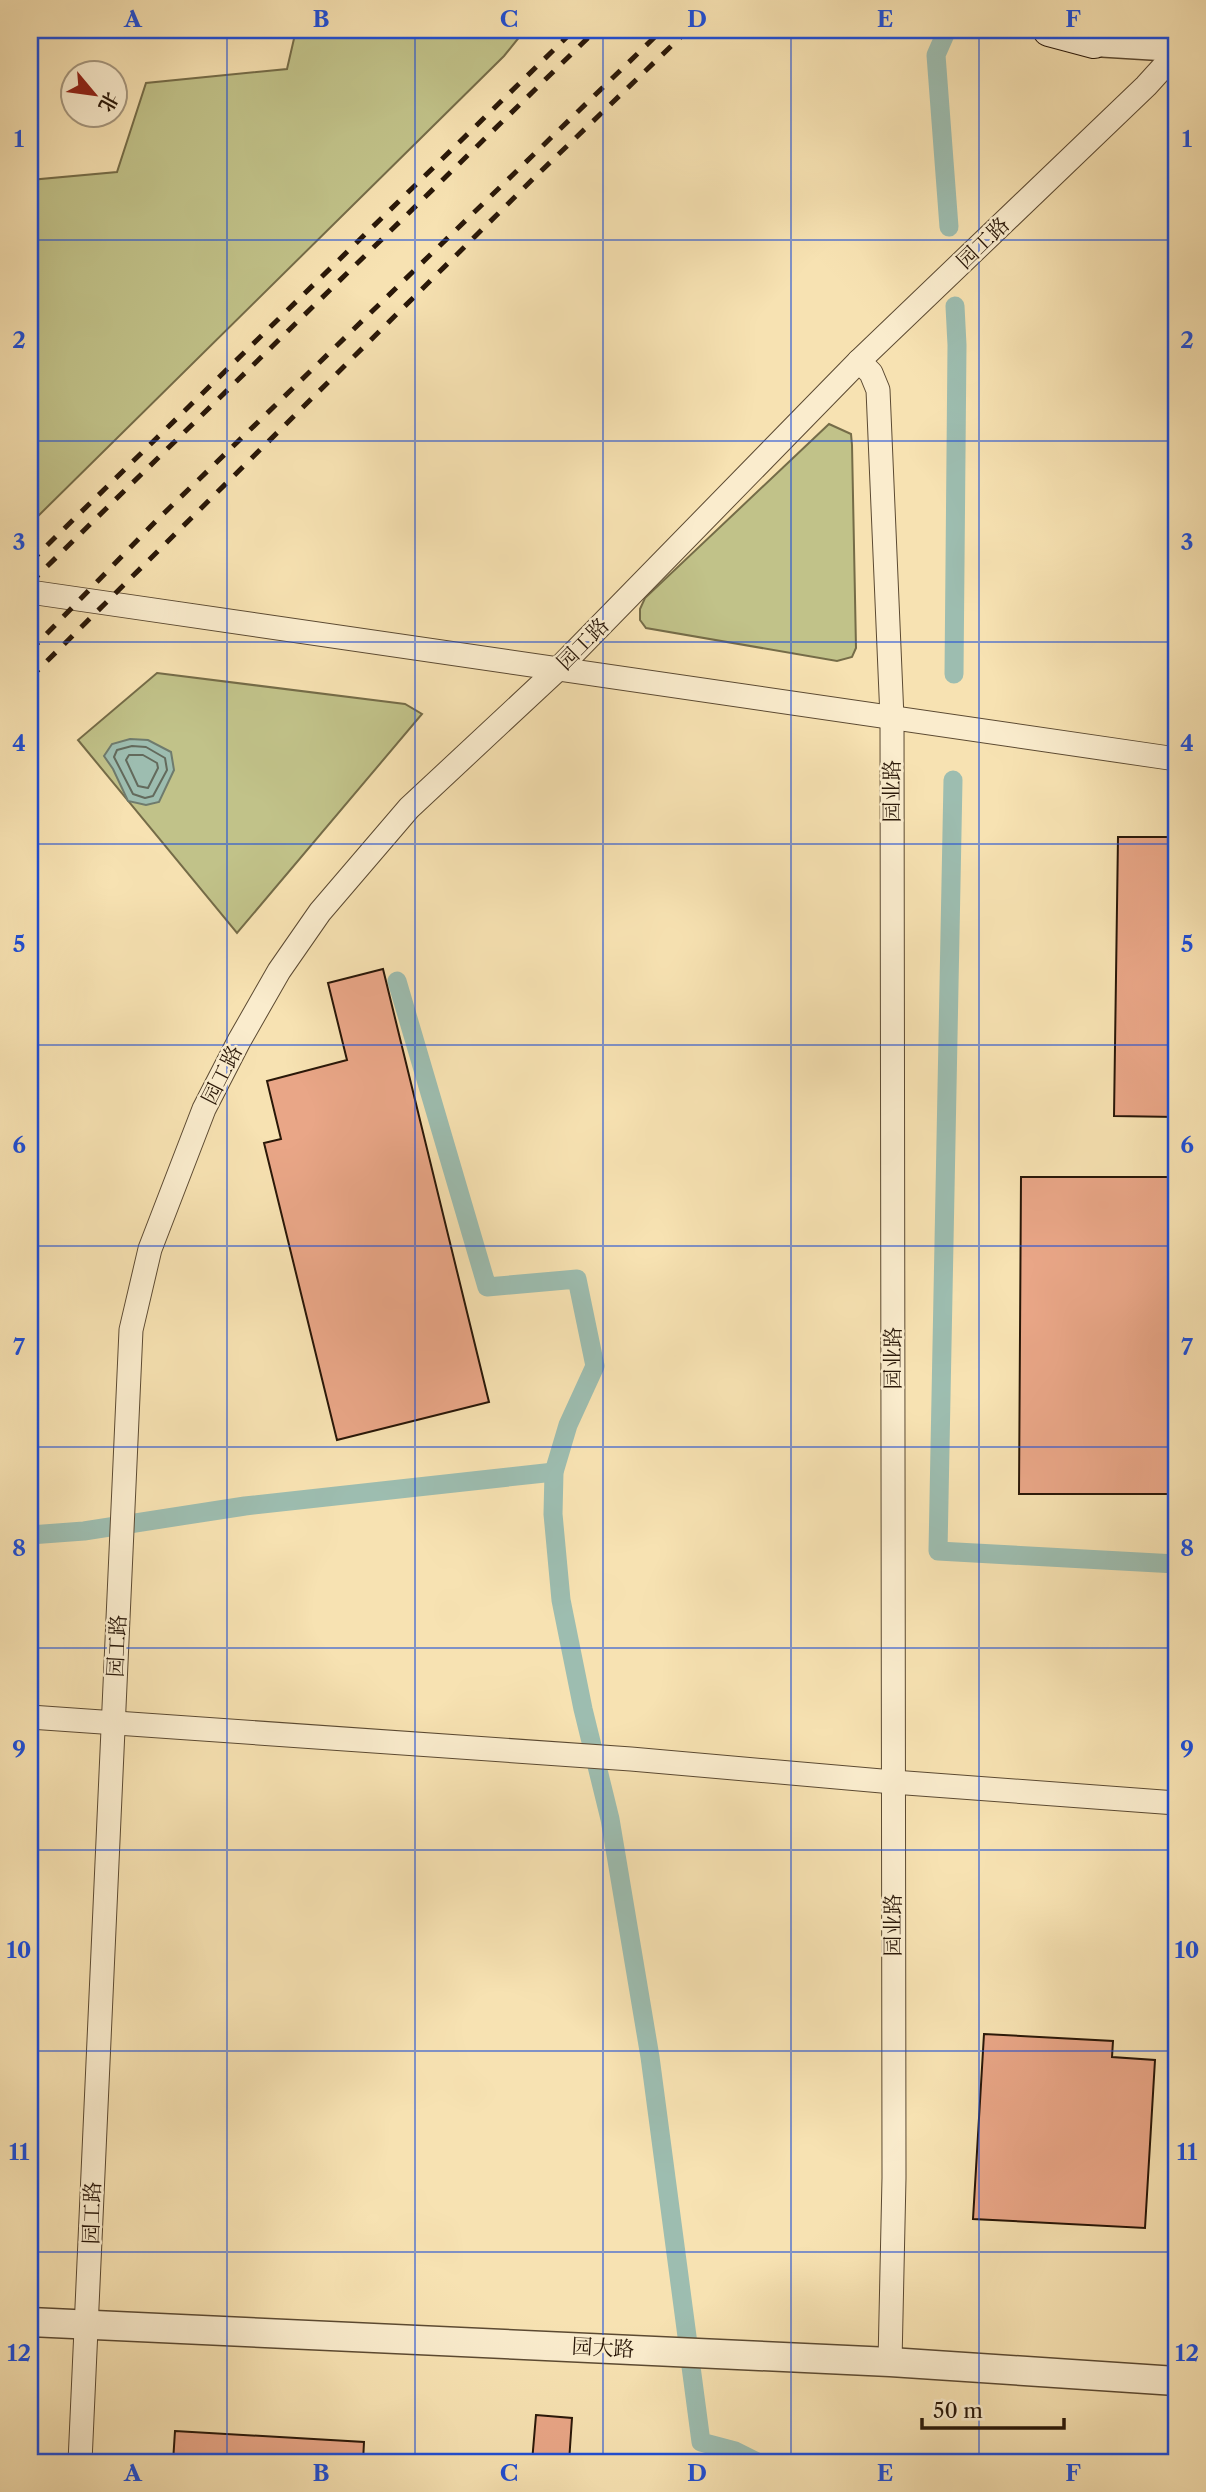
<svg xmlns="http://www.w3.org/2000/svg" width="1206" height="2492" font-family="'Libre Caslon Text','Noto Serif SC',serif">
  <style>
    .green { fill: #c1c289; stroke: #756c48; stroke-width: 2 }
    .water { fill: #9dbdb0; stroke: #6f7b6d; stroke-width: 2 }
    .lines { fill: none; stroke-linecap: round; stroke-linejoin: round }
    .shore { stroke: #636a5c; stroke-width: 2 }
    .canal { stroke: #9dbdb0; stroke-width: 19 }
    .building { fill: #e9a687; stroke: #291708; stroke-width: 2 }
    .minor-casing { stroke: #5c4a32; stroke-width: 25 }
    .tertiary-casing { stroke: #5c4a32; stroke-width: 31 }
    .secondary-casing { stroke: #291708; stroke-width: 34 }
    .minor { stroke: #faeccd; stroke-width: 23 }
    .tertiary { stroke: #faeccd; stroke-width: 28 }
    .secondary { stroke: #faeccd; stroke-width: 32 }
    .rail { stroke: #291708; stroke-width: 5; stroke-dasharray: 12 12; stroke-linecap: butt }
    .grid { fill: none; stroke: #1d4ed8; stroke-width: 2; stroke-opacity: 0.55 }
    .labels { text-anchor: middle; stroke-width: 5; stroke-linejoin: round; paint-order: stroke }
    .street-label { font-size: 21px; fill: #291708; stroke: #faeccd }
    .neatline { fill: none; stroke: #1d4ed8; stroke-width: 2.5 }
    .grid-label { font-size: 23px; text-anchor: middle; font-weight: bold; fill: #1d4ed8 }
  </style>
  <rect width="100%" height="100%" fill="#f7e2b2"/>
  <filter id="stains"><feTurbulence type="fractalNoise" baseFrequency=".00286" numOctaves="4"/><feColorMatrix values="0 0 0 0 .2 0 0 0 0 .09 0 0 0 0 .02 0 0 0 .5 -.17"/></filter>
  <radialGradient id="worn" r=".72"><stop offset=".6" stop-color="#630" stop-opacity="0"/><stop offset="1" stop-color="#630" stop-opacity=".3"/></radialGradient>
  <g class="green">
    <path d="M 296,30 L 525,30 L 504,56 L 30,524 L 30,180 L 117,172 L 146,83 L 287,69 Z"/>
    <path d="M 829,424 L 851,434 L 852,445 L 856,648 L 852,657 L 837,661 L 646,628 L 640,620 L 640,609 L 645,598 Z"/>
    <path d="M 157,673 L 405,704 L 422,714 L 237,933 L 78,740 Z"/>
  </g>
  <path class="water" d="M 130,739 L 148,740 L 171,752 L 174,770 L 159,802 L 146,805 L 128,801 L 113,769 L 104,756 L 112,744 Z"/>
  <g class="lines">
    <g class="shore">
      <path d="M 132,746 L 146,747 L 165,758 L 167,770 L 153,796 L 145,798 L 133,794 L 114,757 L 117,750 Z"/>
      <path d="M 129,755 L 143,755 L 157,763 L 158,768 L 148,788 L 138,786 L 126,760 Z"/>
    </g>
    <g class="canal">
      <path d="M 947,30 L 936,55 L 949,227"/>
      <path d="M 954,674 L 957,345 L 955,306"/>
      <path d="M 953,780 L 938,1551 L 1176,1564"/>
      <path d="M 397,981 L 487,1287 L 577,1279 L 595,1366 L 568,1425 L 554,1472 L 553,1514 L 561,1600 L 583,1709 L 610,1819 L 650,2057 L 701,2442 L 735,2451 L 757,2462"/>
      <path d="M 30,1535 L 84,1531 L 245,1506 L 554,1472"/>
    </g>
  </g>
  <g class="building">
    <path d="M 1118,837 L 1176,837 L 1176,1117 L 1114,1116 Z"/>
    <path d="M 383,969 L 489,1402 L 337,1440 L 264,1143 L 281,1139 L 267,1081 L 347,1060 L 328,983 Z"/>
    <path d="M 1021,1177 L 1172,1177 L 1170,1494 L 1019,1494 Z"/>
    <path d="M 984,2034 L 1113,2041 L 1112,2057 L 1155,2060 L 1145,2228 L 973,2219 Z"/>
    <path d="M 536,2415 L 572,2418 L 569,2462 L 532,2462 Z"/>
    <path d="M 175,2431 L 364,2442 L 363,2462 L 173,2462 Z"/>
  </g>
  <g class="lines">
    <g class="minor-casing">
      <g id="minor">
        <path d="M 859,361 L 871,373 L 878,390 L 892,718 L 894,2178 L 890,2362"/>
        <path d="M 30,592 L 1176,759"/>
        <path d="M 30,1717 L 631,1759 L 893,1782 L 1176,1803"/>
        <path d="M 80,2462 L 131,1330 L 150,1249 L 204,1109 L 239,1041 L 279,971 L 320,912 L 409,808 L 558,669 L 859,361 L 1146,86 L 1176,53"/>
      </g>
    </g>
    <g class="tertiary-casing">
      <g id="tertiary">
        <path d="M 1094,42 L 1176,47"/>
        <path d="M 30,2322 L 890,2362 L 1176,2381"/>
      </g>
    </g>
    <g class="secondary-casing">
      <path id="secondary" d="M 1049,30 L 1094,42"/>
    </g>
    <use href="#minor" class="minor"/>
    <use href="#tertiary" class="tertiary"/>
    <use href="#secondary" class="secondary"/>
    <g class="rail">
      <path d="M 30,562 L 574,30"/>
      <path d="M 30,583 L 596,30"/>
      <path d="M 30,651 L 156,521 L 662,30"/>
      <path d="M 30,678 L 539,173 L 688,30"/>
    </g>
  </g>
  <path class="grid" d="M 227,30 L 227,2462M 415,30 L 415,2462M 603,30 L 603,2462M 791,30 L 791,2462M 979,30 L 979,2462M 30,240 L 1176,240M 30,441 L 1176,441M 30,642 L 1176,642M 30,844 L 1176,844M 30,1045 L 1176,1045M 30,1246 L 1176,1246M 30,1447 L 1176,1447M 30,1648 L 1176,1648M 30,1850 L 1176,1850M 30,2051 L 1176,2051M 30,2252 L 1176,2252"/>
  <g class="labels">
    <g class="street-label">
      <text transform="translate(983 243) rotate(-44)" y="7">园工路</text>
      <text transform="translate(583 644) rotate(-45)" y="7">园工路</text>
      <text transform="translate(892 791) rotate(-90)" y="7">园业路</text>
      <text transform="translate(222 1075) rotate(-63)" y="7">园工路</text>
      <text transform="translate(893 1358) rotate(-90)" y="7">园业路</text>
      <text transform="translate(117 1646) rotate(-87)" y="7">园工路</text>
      <text transform="translate(893 1925) rotate(-90)" y="7">园业路</text>
      <text transform="translate(92 2213) rotate(-88)" y="7">园工路</text>
      <text transform="translate(603 2348) rotate(3)" y="7">园大路</text>
    </g>
  </g>
  <rect width="1206" height="2492" fill="none" stroke="#f7e2b2" stroke-width="77"/>
  <g transform="translate(94 94) rotate(119)"><circle r="33" fill="#faeccd" stroke="#a6977e" stroke-width="2"/>
  <path d="M0-5L12 26L0 18L-12 26Z" fill="#8f2418"/>
  <text y="-10" font-size="19" font-weight="bold" text-anchor="middle" fill="#291708">北</text>
  </g>
  <path d="M922 2418v10h142v-10" fill="none" stroke="#291708" stroke-width="3.5"/>
  <text x="933" y="2418" font-size="21" fill="#291708" stroke="#faeccd" stroke-width="5" paint-order="stroke">50 m</text>
  <rect x="38" y="38" width="1130" height="2416" class="neatline"/>
  <g class="grid-label">
    <text x="133" y="27">A</text>
    <text x="321" y="27">B</text>
    <text x="509" y="27">C</text>
    <text x="697" y="27">D</text>
    <text x="885" y="27">E</text>
    <text x="1073" y="27">F</text>
    <text x="19" y="147">1</text>
    <text x="1187" y="147">1</text>
    <text x="19" y="348">2</text>
    <text x="1187" y="348">2</text>
    <text x="19" y="550">3</text>
    <text x="1187" y="550">3</text>
    <text x="19" y="751">4</text>
    <text x="1187" y="751">4</text>
    <text x="19" y="952">5</text>
    <text x="1187" y="952">5</text>
    <text x="19" y="1153">6</text>
    <text x="1187" y="1153">6</text>
    <text x="19" y="1355">7</text>
    <text x="1187" y="1355">7</text>
    <text x="19" y="1556">8</text>
    <text x="1187" y="1556">8</text>
    <text x="19" y="1757">9</text>
    <text x="1187" y="1757">9</text>
    <text x="19" y="1958">10</text>
    <text x="1187" y="1958">10</text>
    <text x="19" y="2160">11</text>
    <text x="1187" y="2160">11</text>
    <text x="19" y="2361">12</text>
    <text x="1187" y="2361">12</text>
    <text x="133" y="2481">A</text>
    <text x="321" y="2481">B</text>
    <text x="509" y="2481">C</text>
    <text x="697" y="2481">D</text>
    <text x="885" y="2481">E</text>
    <text x="1073" y="2481">F</text>
  </g>
  <rect width="100%" height="100%" filter="url(#stains)"/>
  <rect width="100%" height="100%" fill="url(#worn)"/>
</svg>
